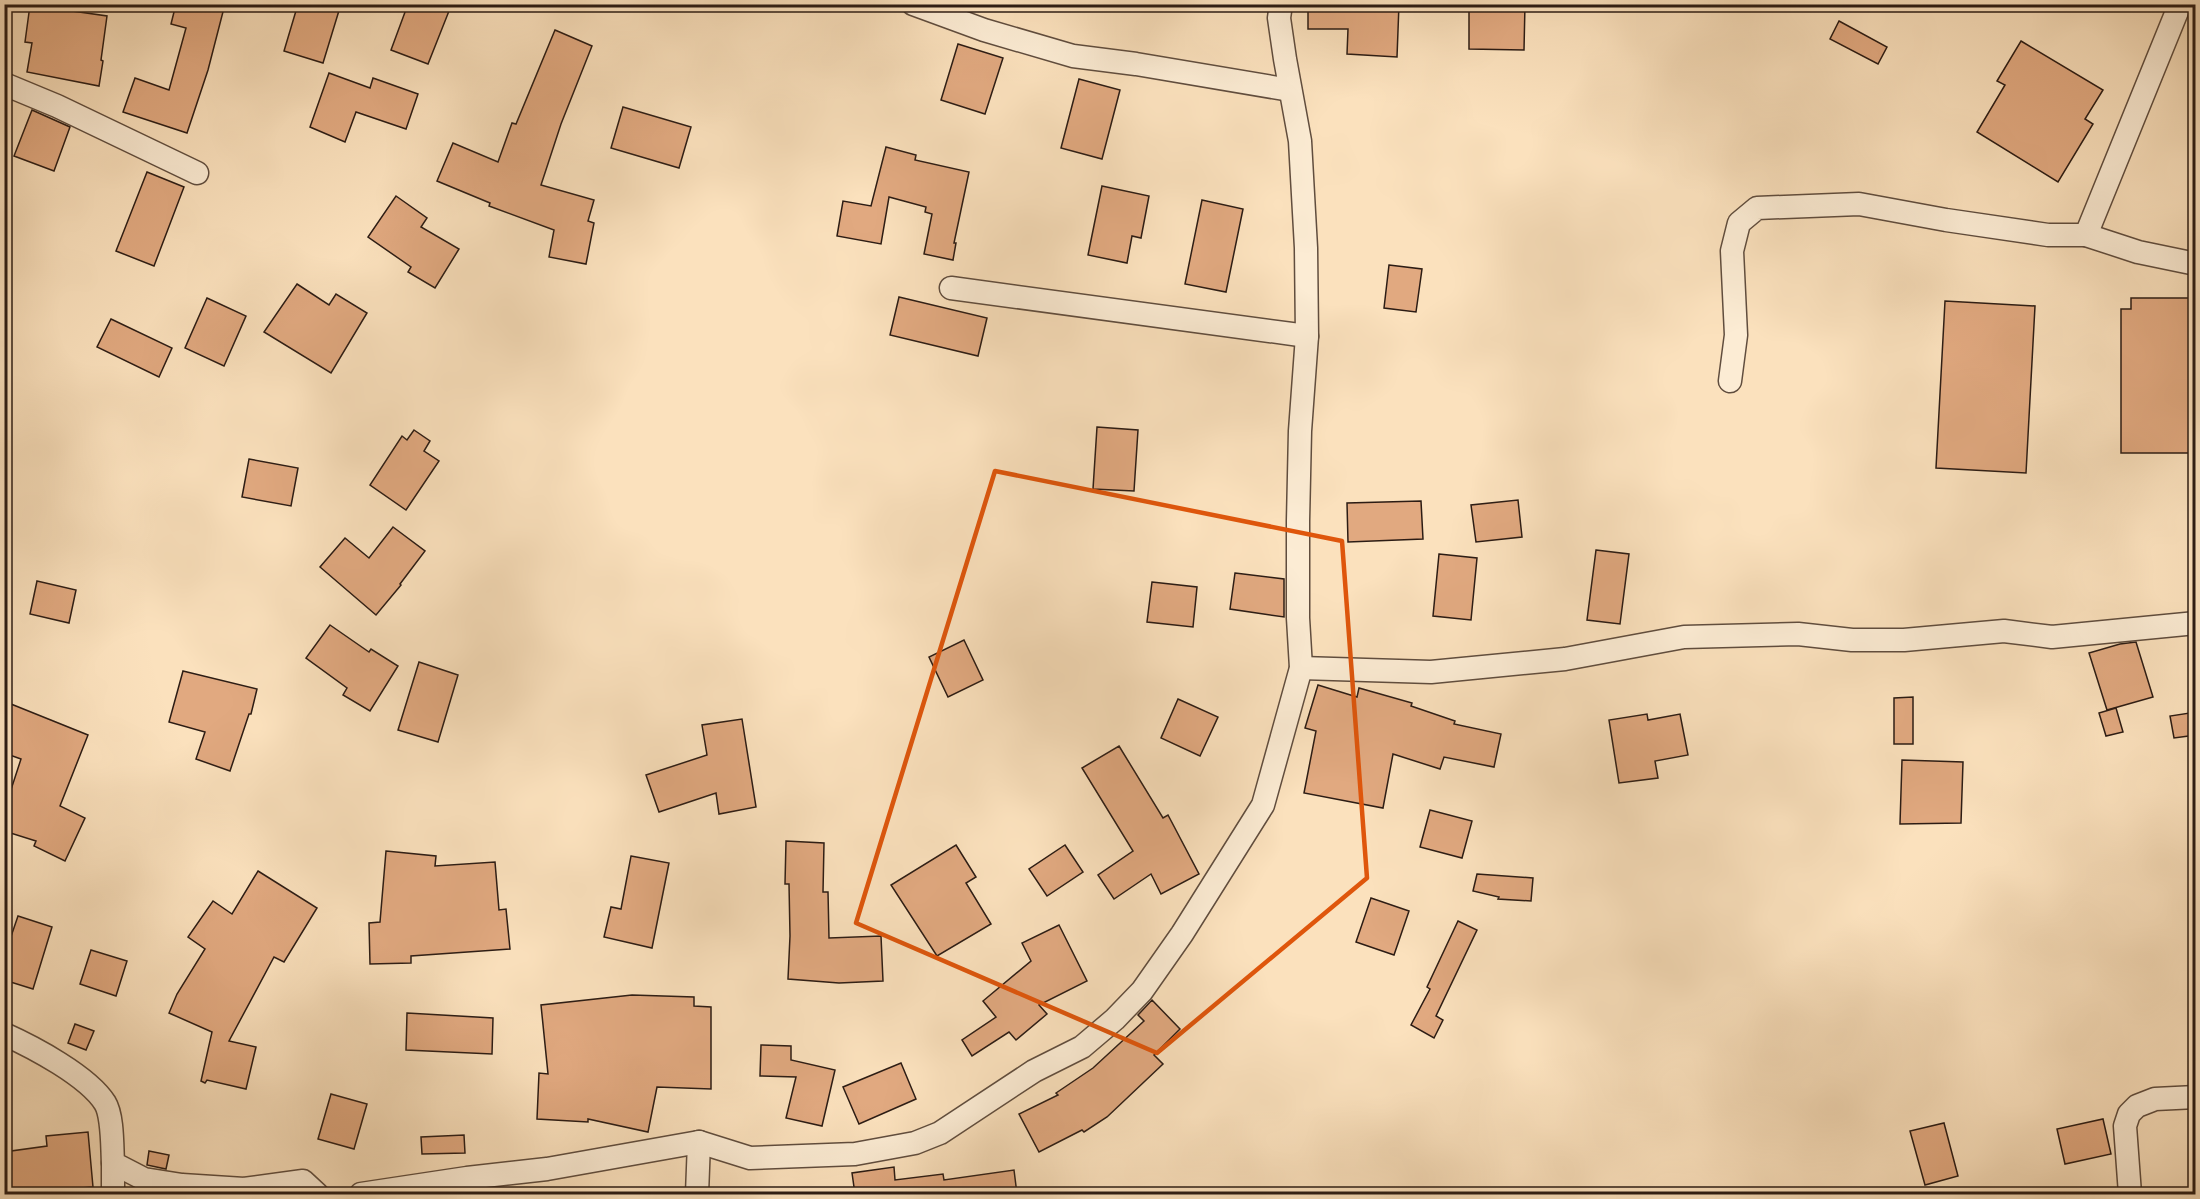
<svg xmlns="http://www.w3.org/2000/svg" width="2200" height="1199" font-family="'IM FELL Double Pica',serif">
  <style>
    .building { fill: #e1a980; stroke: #2c1c14; stroke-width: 1.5 }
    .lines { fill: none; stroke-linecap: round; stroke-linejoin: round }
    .minor-casing { stroke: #604d3e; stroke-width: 25 }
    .minor { stroke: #fcecd4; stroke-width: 22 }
    .marked { fill: none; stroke: #df560c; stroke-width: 4.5; stroke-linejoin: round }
  </style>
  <rect width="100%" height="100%" fill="#fbe1bd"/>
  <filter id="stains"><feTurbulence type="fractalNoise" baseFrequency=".00333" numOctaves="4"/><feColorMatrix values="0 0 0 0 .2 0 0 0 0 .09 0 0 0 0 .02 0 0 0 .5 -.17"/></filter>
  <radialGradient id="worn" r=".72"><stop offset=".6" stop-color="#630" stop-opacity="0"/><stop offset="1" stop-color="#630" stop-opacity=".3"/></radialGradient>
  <g class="building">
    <path d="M 176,4 L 225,4 L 208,70 L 187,133 L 123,112 L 135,78 L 169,90 L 186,28 L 171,24 Z"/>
    <path d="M 298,4 L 341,4 L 323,63 L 284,51 Z"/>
    <path d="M 408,4 L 432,4 L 449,11 L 428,64 L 391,50 Z"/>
    <path d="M 1308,4 L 1399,4 L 1397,57 L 1347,54 L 1348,29 L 1308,29 Z"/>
    <path d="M 1469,4 L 1525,4 L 1524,50 L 1469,49 Z"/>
    <path d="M 30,5 L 107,16 L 101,60 L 103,61 L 99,86 L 27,72 L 32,43 L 25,42 Z"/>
    <path d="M 1839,21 L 1887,47 L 1878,64 L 1830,39 Z"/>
    <path d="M 555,30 L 592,46 L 561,124 L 541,185 L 594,200 L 588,221 L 594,223 L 586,264 L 549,257 L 554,230 L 489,206 L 490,203 L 437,181 L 453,143 L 498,162 L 512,123 L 516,124 Z"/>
    <path d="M 2021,41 L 2103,90 L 2085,119 L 2093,124 L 2058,182 L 1977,132 L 2005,85 L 1997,81 Z"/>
    <path d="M 958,44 L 1003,58 L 985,114 L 941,100 Z"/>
    <path d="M 329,73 L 370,88 L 373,78 L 418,94 L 406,129 L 356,112 L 345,142 L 310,127 Z"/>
    <path d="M 1079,79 L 1120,90 L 1102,159 L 1061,148 Z"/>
    <path d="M 623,107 L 691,127 L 679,168 L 611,148 Z"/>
    <path d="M 32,110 L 70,127 L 54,171 L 14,156 Z"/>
    <path d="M 886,147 L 916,155 L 915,160 L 969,172 L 954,243 L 956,243 L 953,260 L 924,254 L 932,214 L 925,212 L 926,207 L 889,197 L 881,244 L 837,236 L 843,201 L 871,206 Z"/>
    <path d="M 147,172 L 184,187 L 154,266 L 116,251 Z"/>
    <path d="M 1102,186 L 1149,196 L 1141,238 L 1132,236 L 1127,263 L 1088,255 Z"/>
    <path d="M 396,196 L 427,218 L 421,227 L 459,249 L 435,288 L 408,272 L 411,267 L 368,237 Z"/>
    <path d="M 1202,200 L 1243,209 L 1226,292 L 1185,284 Z"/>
    <path d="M 1389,265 L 1422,269 L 1416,312 L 1384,308 Z"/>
    <path d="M 297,284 L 329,305 L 336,294 L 367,313 L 331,373 L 264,332 Z"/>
    <path d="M 899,297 L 987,318 L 978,356 L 890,335 Z"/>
    <path d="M 207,298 L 246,316 L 224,366 L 185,348 Z"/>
    <path d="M 2131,298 L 2196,298 L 2196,453 L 2121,453 L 2121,309 L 2131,309 Z"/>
    <path d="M 1945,301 L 2035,306 L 2026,473 L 1936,468 Z"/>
    <path d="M 111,319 L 172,348 L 159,377 L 97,347 Z"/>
    <path d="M 1097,427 L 1138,430 L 1134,491 L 1093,489 Z"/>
    <path d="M 414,430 L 430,441 L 424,451 L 439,461 L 406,510 L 370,485 L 402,436 L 407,440 Z"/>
    <path d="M 249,459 L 298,468 L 291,506 L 242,497 Z"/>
    <path d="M 1518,500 L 1522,537 L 1476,542 L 1471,505 Z"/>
    <path d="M 1421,501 L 1423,539 L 1348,542 L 1347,503 Z"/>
    <path d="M 393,527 L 425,551 L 400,584 L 401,585 L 376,615 L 320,567 L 345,538 L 369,558 Z"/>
    <path d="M 1596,550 L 1629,554 L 1620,624 L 1587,620 Z"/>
    <path d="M 1439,554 L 1477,558 L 1471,620 L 1433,616 Z"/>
    <path d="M 1235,573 L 1284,579 L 1284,617 L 1230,609 Z"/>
    <path d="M 37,581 L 76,590 L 69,623 L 30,614 Z"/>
    <path d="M 1152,582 L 1197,587 L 1193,627 L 1147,622 Z"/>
    <path d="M 330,625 L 369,652 L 371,649 L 398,666 L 370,711 L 343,695 L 347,688 L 306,658 Z"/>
    <path d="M 964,640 L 983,680 L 948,697 L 929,657 Z"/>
    <path d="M 2136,642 L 2153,697 L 2107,710 L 2089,653 L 2120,644 Z"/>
    <path d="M 419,662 L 458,675 L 438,742 L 398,730 Z"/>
    <path d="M 183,671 L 257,689 L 251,714 L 249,714 L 230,771 L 196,759 L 205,732 L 169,722 Z"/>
    <path d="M 1318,685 L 1357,697 L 1359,688 L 1412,703 L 1411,706 L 1455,721 L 1454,724 L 1501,734 L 1494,767 L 1444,757 L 1440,769 L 1393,754 L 1383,808 L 1304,793 L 1316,731 L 1305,728 Z"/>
    <path d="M 1913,697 L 1913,744 L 1894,744 L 1894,698 Z"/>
    <path d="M 1178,699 L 1218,717 L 1200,756 L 1161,738 Z"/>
    <path d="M 11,704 L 88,735 L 60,806 L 85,818 L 65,861 L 34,846 L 36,841 L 4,831 L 4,811 L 21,759 L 4,753 L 4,720 Z"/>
    <path d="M 2116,708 L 2123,732 L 2106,736 L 2099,713 Z"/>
    <path d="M 2196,712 L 2196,735 L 2174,738 L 2170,716 Z"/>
    <path d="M 1647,714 L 1648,720 L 1680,714 L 1688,755 L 1655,761 L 1658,778 L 1619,783 L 1609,720 Z"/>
    <path d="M 742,719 L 756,807 L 719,814 L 716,793 L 659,812 L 646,775 L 707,755 L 702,725 Z"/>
    <path d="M 1119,746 L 1163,818 L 1168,815 L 1199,874 L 1161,894 L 1151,874 L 1114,899 L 1098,875 L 1133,851 L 1082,768 Z"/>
    <path d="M 1902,760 L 1963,762 L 1961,823 L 1900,824 Z"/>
    <path d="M 1430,810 L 1472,821 L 1462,858 L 1420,847 Z"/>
    <path d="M 786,841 L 824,843 L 823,892 L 828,892 L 829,938 L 881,936 L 883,981 L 839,983 L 788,979 L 790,936 L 789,884 L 785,884 Z"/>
    <path d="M 956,845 L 976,877 L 966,883 L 991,924 L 937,956 L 891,885 Z"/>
    <path d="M 1065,845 L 1083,872 L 1047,896 L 1029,869 Z"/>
    <path d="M 386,851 L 436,856 L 435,866 L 495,862 L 499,910 L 506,909 L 510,949 L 411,956 L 411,963 L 370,964 L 369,923 L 380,922 Z"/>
    <path d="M 631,856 L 669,863 L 652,948 L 604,937 L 611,907 L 621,909 Z"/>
    <path d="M 258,871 L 317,908 L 284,962 L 274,957 L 229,1041 L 256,1047 L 246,1089 L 207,1080 L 205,1083 L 201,1081 L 212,1032 L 169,1013 L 177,994 L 205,949 L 188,937 L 213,901 L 232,914 Z"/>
    <path d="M 1477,874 L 1533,878 L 1531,901 L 1498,899 L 1499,897 L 1473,891 Z"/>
    <path d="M 1371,898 L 1409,911 L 1394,955 L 1356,942 Z"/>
    <path d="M 18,916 L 52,927 L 33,989 L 4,980 L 4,957 Z"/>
    <path d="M 1458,921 L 1477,930 L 1436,1016 L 1443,1020 L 1434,1038 L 1411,1025 L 1430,989 L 1427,987 Z"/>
    <path d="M 1059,925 L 1087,981 L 1039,1005 L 1047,1014 L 1016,1040 L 1009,1032 L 972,1056 L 962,1040 L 996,1017 L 983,1001 L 1031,961 L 1022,943 Z"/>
    <path d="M 91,950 L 127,961 L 116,996 L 80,984 Z"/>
    <path d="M 632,995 L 694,997 L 694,1006 L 711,1007 L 711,1089 L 657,1087 L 648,1132 L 588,1119 L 588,1122 L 537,1119 L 539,1073 L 548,1074 L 541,1005 Z"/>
    <path d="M 1152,1000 L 1180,1029 L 1154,1055 L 1163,1064 L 1107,1117 L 1084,1132 L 1082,1130 L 1039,1152 L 1019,1114 L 1058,1095 L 1056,1093 L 1093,1068 L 1144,1021 L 1138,1015 Z"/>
    <path d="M 407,1013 L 493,1018 L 492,1054 L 406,1050 Z"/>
    <path d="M 75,1024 L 94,1031 L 86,1050 L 68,1043 Z"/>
    <path d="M 761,1045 L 791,1046 L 791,1060 L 835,1070 L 822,1126 L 786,1118 L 796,1077 L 760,1076 Z"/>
    <path d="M 901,1063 L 916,1099 L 859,1124 L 843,1087 Z"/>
    <path d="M 331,1094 L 367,1104 L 354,1149 L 318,1139 Z"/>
    <path d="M 2103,1119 L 2111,1154 L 2065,1164 L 2057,1129 Z"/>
    <path d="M 1944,1123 L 1958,1176 L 1925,1185 L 1910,1131 Z"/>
    <path d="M 88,1132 L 93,1187 L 46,1191 L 47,1194 L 10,1194 L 4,1152 L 47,1146 L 46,1136 Z"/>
    <path d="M 464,1135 L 465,1153 L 422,1154 L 421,1137 Z"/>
    <path d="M 149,1151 L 169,1155 L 166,1169 L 147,1165 Z"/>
    <path d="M 894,1167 L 895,1180 L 943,1174 L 944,1180 L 1014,1170 L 1017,1194 L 855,1194 L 852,1173 Z"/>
  </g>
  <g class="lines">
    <g class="minor-casing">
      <g id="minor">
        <path d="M 913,4 L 984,30 L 1073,56 L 1136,64 L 1290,90"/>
        <path d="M 4,84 L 57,106 L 197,173"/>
        <path d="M 2086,235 L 2138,252 L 2196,264"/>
        <path d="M 951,288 L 1307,336"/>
        <path d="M 1730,381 L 1736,335 L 1732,251 L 1739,223 L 1757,208 L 1859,204 L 1946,220 L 2048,235 L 2086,235 L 2180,4"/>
        <path d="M 1301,668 L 1431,672 L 1565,659 L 1684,637 L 1798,634 L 1852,640 L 1904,640 L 2004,631 L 2052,637 L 2196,623"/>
        <path d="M 4,1034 C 33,1047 88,1076 105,1103 C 113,1116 112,1147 113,1163 L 144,1179 L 182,1185 L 244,1189 L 303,1181 L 317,1194"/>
        <path d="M 113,1163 L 113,1194"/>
        <path d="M 361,1194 L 467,1178 L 547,1169 L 699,1142 L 750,1158 L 855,1154 L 915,1143 L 940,1133 L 1034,1071 L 1082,1047 L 1115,1019 L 1142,991 L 1182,934 L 1263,805 L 1301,668 L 1298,618 L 1298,521 L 1300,431 L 1307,336 L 1306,248 L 1300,141 L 1285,59 L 1279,18 L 1281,4"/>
        <path d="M 697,1194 L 699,1142"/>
        <path d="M 2130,1194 L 2125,1126 L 2129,1114 L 2137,1106 L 2155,1099 L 2196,1097"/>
      </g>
    </g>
    <use href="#minor" class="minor"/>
  </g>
  <path class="marked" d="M 995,471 L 1342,541 L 1367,878 L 1157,1053 L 856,923 Z"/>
  <rect width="2200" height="1199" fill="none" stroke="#fbe1bd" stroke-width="24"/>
  <rect x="6" y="6" width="2188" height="1187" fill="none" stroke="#2c1c14" stroke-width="3"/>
  <rect x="12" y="12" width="2176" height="1175" fill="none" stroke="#2c1c14" stroke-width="1.5"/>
  <rect width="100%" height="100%" filter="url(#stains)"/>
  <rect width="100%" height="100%" fill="url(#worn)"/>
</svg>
